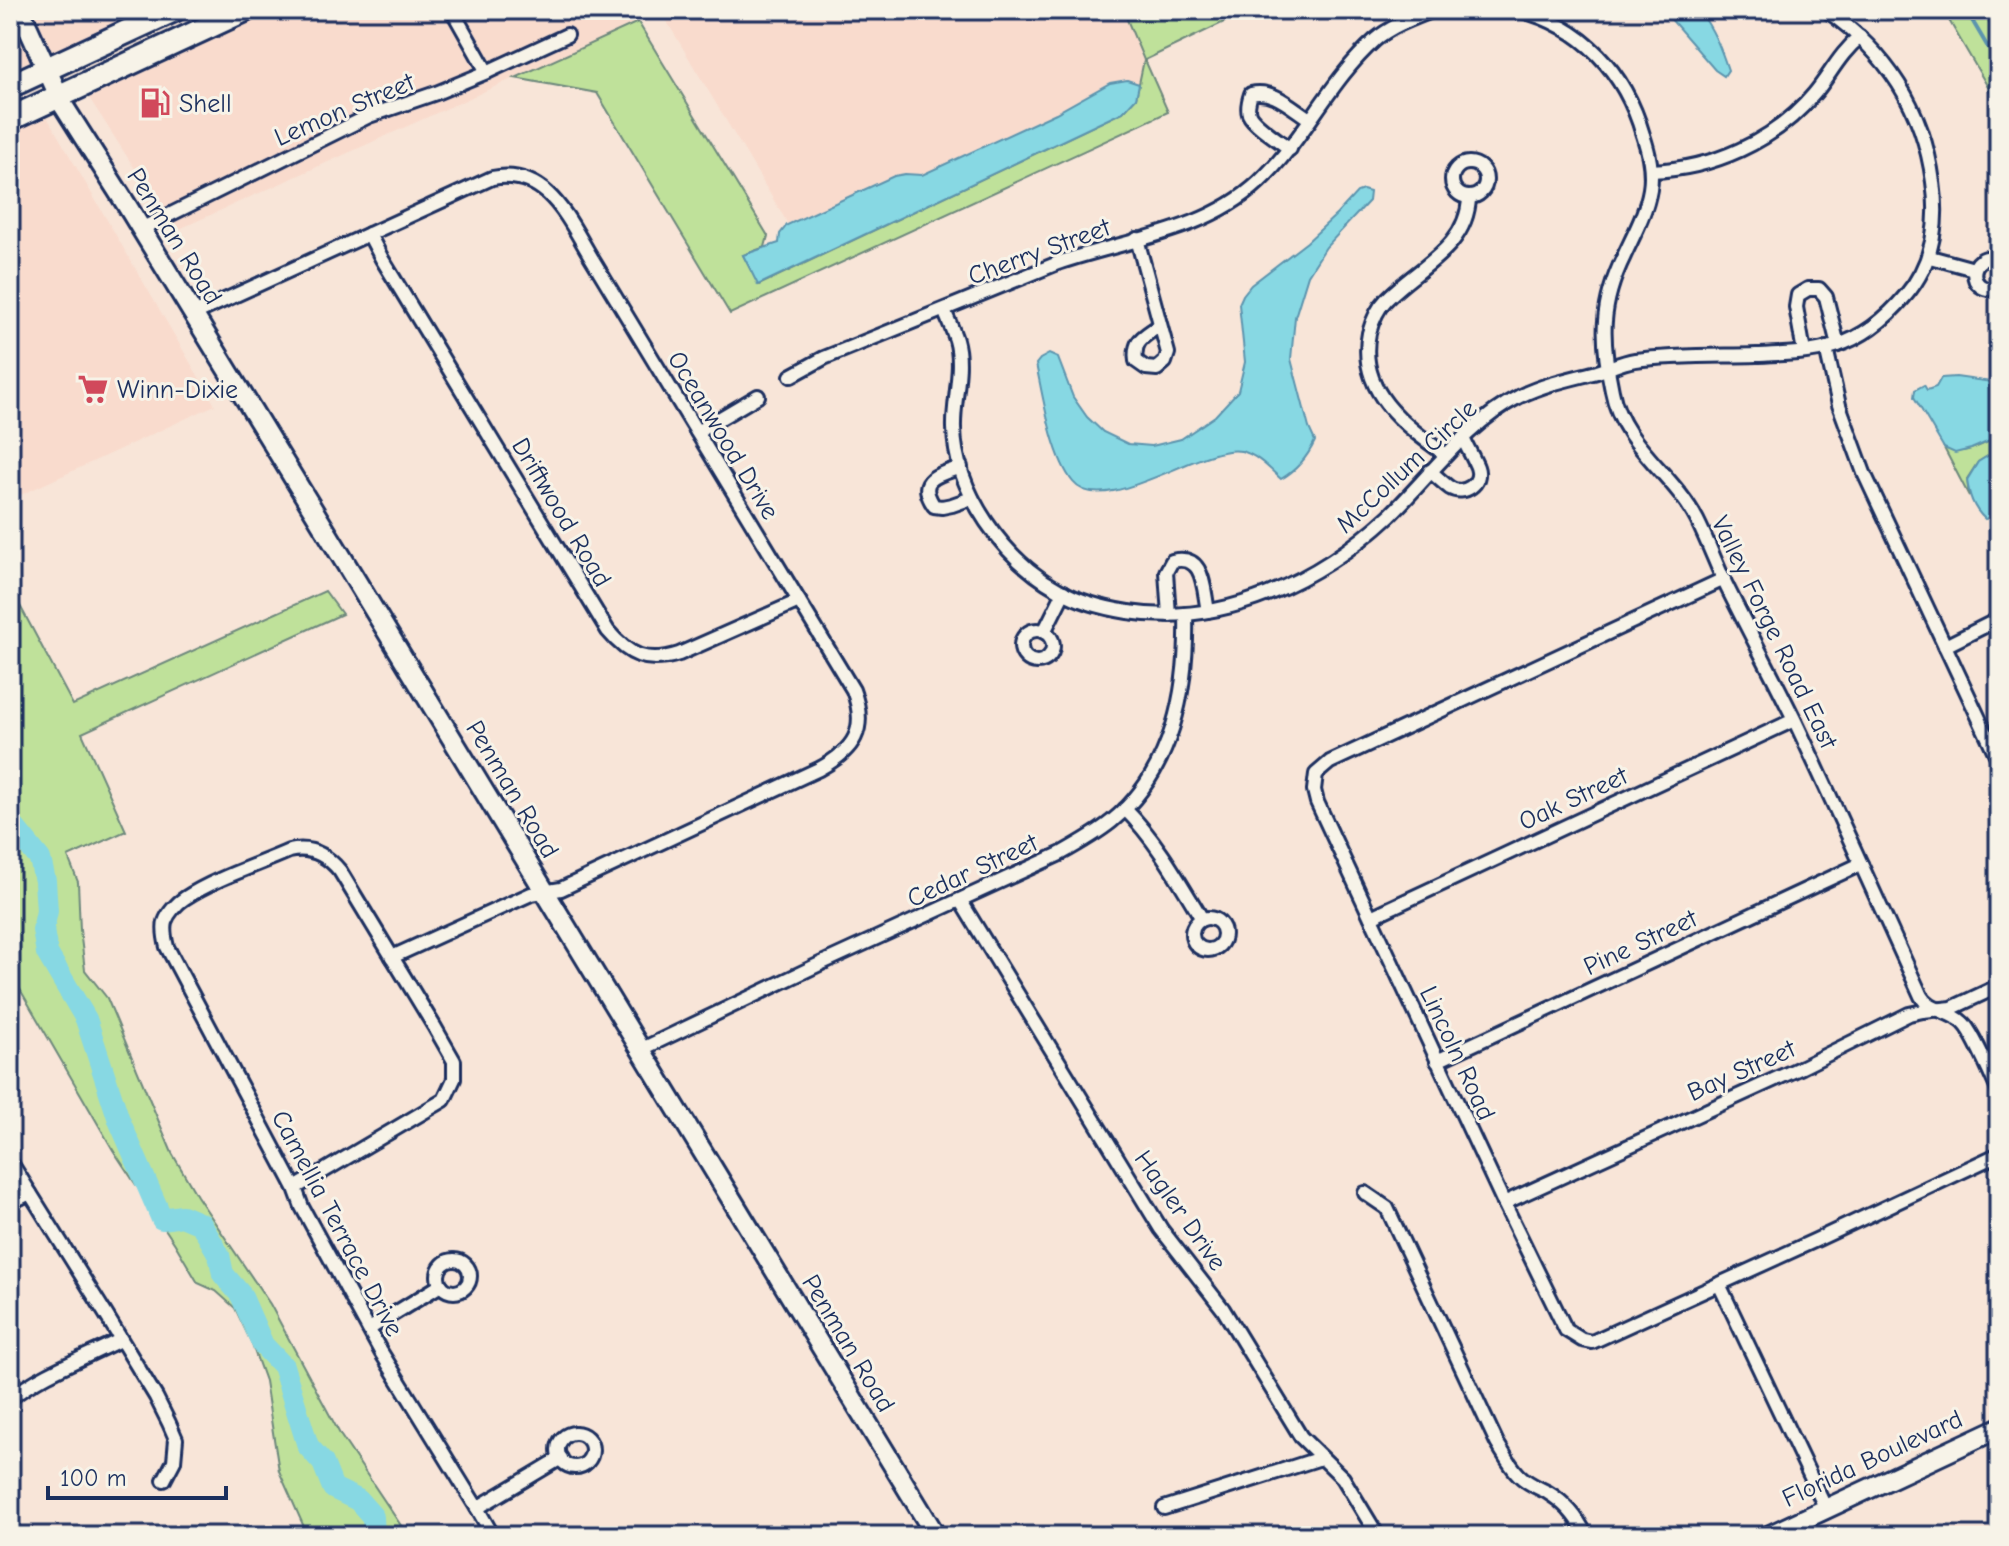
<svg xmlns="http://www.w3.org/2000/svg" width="2009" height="1546" font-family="'Comic Neue',sans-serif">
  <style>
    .built { fill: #f9dbcd }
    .green { fill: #bfe19a; stroke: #6d887c; stroke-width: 2 }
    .water { fill: #87d8e3; stroke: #5c94ae; stroke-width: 2 }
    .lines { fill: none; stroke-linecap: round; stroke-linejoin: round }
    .stream { stroke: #5c94ae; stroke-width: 4 }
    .river { stroke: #87d8e3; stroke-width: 22 }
    .street-casing { stroke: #1b2f5e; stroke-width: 18 }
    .secondary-casing { stroke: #1b2f5e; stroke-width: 24 }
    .highway-casing { stroke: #1b2f5e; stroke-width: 28 }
    .street { stroke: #f7f3e8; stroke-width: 12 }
    .secondary { stroke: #f7f3e8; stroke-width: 18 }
    .highway { stroke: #f7f3e8; stroke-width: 22 }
    .labels { text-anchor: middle; stroke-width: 6; stroke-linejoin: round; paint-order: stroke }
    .poi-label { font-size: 26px; fill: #1b2f5e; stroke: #f7f3e8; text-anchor: start }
    .street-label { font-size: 26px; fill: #1b2f5e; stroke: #f7f3e8 }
  </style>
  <rect width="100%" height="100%" fill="#f8e5d8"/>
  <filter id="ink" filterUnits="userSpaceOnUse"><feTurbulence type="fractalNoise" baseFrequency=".0125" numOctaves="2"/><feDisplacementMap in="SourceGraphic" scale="16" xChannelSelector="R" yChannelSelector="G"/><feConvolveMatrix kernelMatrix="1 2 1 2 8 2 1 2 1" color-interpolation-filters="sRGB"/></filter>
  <g filter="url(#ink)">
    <g class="built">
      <path d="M 10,10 L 145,10 L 10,72 Z"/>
      <path d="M 274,10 L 630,10 L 638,22 L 175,231 L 88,96 Z"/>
      <path d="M 660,10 L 1246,10 L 1145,60 L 1168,112 L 818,274 Z"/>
      <path d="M 47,117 L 215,405 L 10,500 L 10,133 Z"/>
    </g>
    <g class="green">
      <path d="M 1123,10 L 1249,10 L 1145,60 L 1168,112 L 730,314 L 597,93 L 515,78 L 638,22 L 768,236 L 765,247 L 743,255 L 759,285 L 1123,112 L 1136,98 L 1144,60 Z"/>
      <path d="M 1943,10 L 1982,10 L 1999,39 L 1999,106 Z"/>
      <path d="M 1999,437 L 1999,449 L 1978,462 L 1967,479 L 1969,496 L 1944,448 C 1964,457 1980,445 1999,437 Z"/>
      <path d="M 10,587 L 73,705 L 325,591 L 342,614 L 82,733 L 126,831 L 68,857 L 78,882 L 80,930 L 85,970 L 107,998 L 172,1153 L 197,1196 L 270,1304 L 341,1436 L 408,1536 L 308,1536 L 279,1471 L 265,1381 L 251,1342 L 235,1308 L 216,1291 L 198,1283 L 175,1244 L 113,1150 L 10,972 Z"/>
    </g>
    <g class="water">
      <path d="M 1663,10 L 1699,10 C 1714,31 1720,46 1728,70 L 1724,76 L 1715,70 Z"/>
      <path d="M 1127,80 L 1139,84 L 1136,98 L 1123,112 L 758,285 L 743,255 L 779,243 L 780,234 L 787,225 L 894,176 L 905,174 L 922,175 L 1056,113 L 1110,83 Z"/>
      <path d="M 1363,190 L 1370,192 L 1369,201 L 1326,247 L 1308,275 L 1295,317 L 1291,359 L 1309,428 L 1315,441 C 1307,458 1297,470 1281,479 C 1270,469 1256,454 1241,451 C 1203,443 1103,520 1073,482 C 1052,456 1043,397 1036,364 L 1040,359 L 1049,354 L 1058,358 L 1073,397 L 1087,417 L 1103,432 L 1128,444 L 1152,446 L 1181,439 L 1215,416 L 1238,391 L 1245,362 L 1239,304 L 1243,295 L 1251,285 L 1307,242 L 1337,214 L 1357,192 Z"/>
      <path d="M 1956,377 L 1999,383 L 1999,437 L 1971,449 L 1955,453 L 1944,448 L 1914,397 L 1915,390 L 1924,385 L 1927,390 L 1936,387 L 1941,378 Z"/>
      <path d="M 1999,449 L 1999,509 L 1994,516 L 1985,519 C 1973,508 1969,495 1967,480 L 1978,462 Z"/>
    </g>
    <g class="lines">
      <path class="stream" d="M 1966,10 L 1999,66"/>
      <path class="river" d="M 10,822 L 40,859 L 45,881 L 47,911 L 43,930 L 47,953 L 86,1019 L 119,1120 L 162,1219 L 182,1216 L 201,1224 L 219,1255 L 223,1274 L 241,1295 L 263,1345 L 283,1366 L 308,1446 L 323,1463 L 333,1488 L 358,1500 L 373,1517 L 374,1536"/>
      <g class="street-casing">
        <g id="street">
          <path d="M 452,10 L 487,72"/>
          <path d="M 1518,10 C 1583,26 1625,72 1643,135 C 1649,153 1653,170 1650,189 C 1646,213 1634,234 1624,256 C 1600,305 1601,339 1612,391 C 1622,445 1673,473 1697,520 C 1707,540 1715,561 1724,581 C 1747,628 1772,674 1795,721 C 1838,812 1879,904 1921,996 C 1930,1012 1950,1010 1963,1023 C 1973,1032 1992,1077 1999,1092"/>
          <path d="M 1290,149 C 1280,141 1254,125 1249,114 C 1247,108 1249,100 1251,94 C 1273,88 1292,108 1310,119"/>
          <circle cx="1469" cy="180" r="17"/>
          <path d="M 1651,171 C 1712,169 1774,142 1814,94 C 1830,75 1840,53 1860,37"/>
          <path d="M 141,229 L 369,116 L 436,93 L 487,72 L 567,35"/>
          <path d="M 369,234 L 382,259 L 608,631 C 629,656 647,664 679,654 L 799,601"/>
          <path d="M 1137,239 L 1168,353 L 1165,362 L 1157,369 L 1146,368 L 1136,361 C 1133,339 1144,337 1160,325"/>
          <path d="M 1930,257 L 1974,269"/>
          <path d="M 1999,259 C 1967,249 1965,297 1999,288"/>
          <path d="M 944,310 C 948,320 953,330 956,340 C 964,368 953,400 954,428 C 955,492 1004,560 1059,590 C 1080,602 1103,608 1128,612 C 1225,627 1320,580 1390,515 C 1432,474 1467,423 1520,396 C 1545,384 1570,379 1597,372 C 1610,368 1622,362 1635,360 C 1675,355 1716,356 1756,355 C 1782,354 1810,354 1835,346 C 1864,337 1887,318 1906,295 C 1933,263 1939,223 1933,182 C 1923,107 1887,53 1826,10"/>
          <path d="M 194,314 L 492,178 C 549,167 569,222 594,262 L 853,690 C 868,730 854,750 819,769 L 561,889 L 531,894 L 392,957"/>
          <path d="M 1826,348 L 1839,405 L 1864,473 L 1999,761"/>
          <path d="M 1804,352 L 1796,307 L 1798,295 L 1808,289 L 1819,289 L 1826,297 L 1838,345"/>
          <path d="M 791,376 L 824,358 L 1058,263 C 1125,240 1206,232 1259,182 C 1304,140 1329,81 1375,40 C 1391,26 1414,18 1434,10"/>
          <path d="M 697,432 L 758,396"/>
          <path d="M 1446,455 C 1404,425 1357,391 1369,333 C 1372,322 1378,308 1386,300 C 1416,268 1467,249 1469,198"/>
          <path d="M 961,467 C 939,475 915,478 934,506 L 942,507 L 952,505 L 972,498"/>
          <path d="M 1430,471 C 1436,476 1443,483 1450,488 C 1464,496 1483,484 1477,467 C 1473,457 1467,448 1463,438"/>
          <path d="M 1724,579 L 1330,762 L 1316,774 L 1314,790 L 1317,802 L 1504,1203 L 1566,1330 L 1582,1340 L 1592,1342 L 1816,1240 L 1999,1154"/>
          <path d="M 1169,615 L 1166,572 L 1172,561 C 1205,553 1203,588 1208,611"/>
          <circle cx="1037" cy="646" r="16"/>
          <path d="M 1044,632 L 1064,592"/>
          <path d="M 1945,646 L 1999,619"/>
          <path d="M 1125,809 C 1157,841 1179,881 1202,919"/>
          <path d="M 960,900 L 1161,1229 L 1223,1309 L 1301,1437 L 1343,1478 L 1378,1536"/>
          <path d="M 1371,917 L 1794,720"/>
          <circle cx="1208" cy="934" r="16"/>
          <path d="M 640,1050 L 824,962 L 1060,854 C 1078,844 1096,834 1112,821 C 1173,771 1188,689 1186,614"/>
          <path d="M 1437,1061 L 1861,864"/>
          <path d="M 10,1161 L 105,1313 L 156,1397 L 169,1423 L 176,1439 L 174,1461 L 164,1480"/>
          <path d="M 295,1188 L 444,1100 L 454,1079 L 454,1061 L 434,1026 L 340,871 C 327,855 310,846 289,851 C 255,866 216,878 185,898 C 177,903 168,913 165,922 C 163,930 165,939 167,947 L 295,1188 L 302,1207 L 381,1352 L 477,1508 L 493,1536"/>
          <path d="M 1365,1193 L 1387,1208 L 1497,1443 C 1504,1454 1510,1466 1519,1475 C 1528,1484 1537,1487 1547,1492 C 1564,1502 1578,1518 1586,1536"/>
          <path d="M 10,1203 L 30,1193"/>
          <path d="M 1504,1203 L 1802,1067 L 1909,1014 L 1923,1011 L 1952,1008 L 1999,986"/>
          <circle cx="454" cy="1276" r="16"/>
          <path d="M 1719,1284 L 1826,1509"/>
          <path d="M 369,1329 L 441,1285"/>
          <path d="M 10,1399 C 38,1375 86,1357 120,1340"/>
          <circle cx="575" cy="1450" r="17"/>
          <path d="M 477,1508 L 561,1458"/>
          <path d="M 1164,1508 L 1321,1458"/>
        </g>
      </g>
      <g class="secondary-casing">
        <g id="secondary">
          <path d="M 20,10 L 63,105 L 126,204 L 315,513 L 936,1536"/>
          <path d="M 1768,1536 L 1999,1428"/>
        </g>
      </g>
      <g class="highway-casing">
        <g id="highway">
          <path d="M 10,86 L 174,10"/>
          <path d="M 10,119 L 245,10"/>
        </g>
      </g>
      <use href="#street" class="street"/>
      <use href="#secondary" class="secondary"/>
      <use href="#highway" class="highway"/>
    </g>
  </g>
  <defs>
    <g id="fuel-bare" transform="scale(2.4)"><path d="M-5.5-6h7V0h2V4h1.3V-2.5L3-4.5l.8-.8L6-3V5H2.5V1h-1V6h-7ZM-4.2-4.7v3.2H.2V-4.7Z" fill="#d1495b" stroke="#f7f3e8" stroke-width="2.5" paint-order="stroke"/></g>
    <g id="supermarket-bare" transform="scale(2.4)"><path d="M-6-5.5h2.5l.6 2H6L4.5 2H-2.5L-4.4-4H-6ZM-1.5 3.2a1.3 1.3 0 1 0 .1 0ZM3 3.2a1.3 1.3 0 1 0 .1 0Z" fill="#d1495b" stroke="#f7f3e8" stroke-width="2.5" paint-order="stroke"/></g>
  </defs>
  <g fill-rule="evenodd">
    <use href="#fuel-bare" x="155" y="103"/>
    <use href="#supermarket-bare" x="93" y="389"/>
  </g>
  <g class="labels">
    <g class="poi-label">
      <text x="179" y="112">Shell</text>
      <text x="117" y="398">Winn-Dixie</text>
    </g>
    <g class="street-label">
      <text transform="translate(344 109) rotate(-23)" y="9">Lemon Street</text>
      <text transform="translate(175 236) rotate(58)" y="9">Penman Road</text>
      <text transform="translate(1039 251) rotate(-20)" y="9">Cherry Street</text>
      <text transform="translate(724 435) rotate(59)" y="9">Oceanwood Drive</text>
      <text transform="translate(1406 466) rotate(-43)" y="9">McCollum Circle</text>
      <text transform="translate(562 512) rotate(59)" y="9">Driftwood Road</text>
      <text transform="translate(1775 632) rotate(64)" y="9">Valley Forge Road East</text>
      <text transform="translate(513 789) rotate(59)" y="9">Penman Road</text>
      <text transform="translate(1573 798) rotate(-25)" y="9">Oak Street</text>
      <text transform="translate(972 870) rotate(-25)" y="9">Cedar Street</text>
      <text transform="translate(1640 942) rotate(-25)" y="9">Pine Street</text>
      <text transform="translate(1458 1053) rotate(65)" y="9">Lincoln Road</text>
      <text transform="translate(1741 1070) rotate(-24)" y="9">Bay Street</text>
      <text transform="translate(1181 1210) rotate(55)" y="9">Hagler Drive</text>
      <text transform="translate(338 1223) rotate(62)" y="9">Camellia Terrace Drive</text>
      <text transform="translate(849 1343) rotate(59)" y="9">Penman Road</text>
      <text transform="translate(1872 1458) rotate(-25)" y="9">Florida Boulevard</text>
    </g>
  </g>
  <rect width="2009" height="1546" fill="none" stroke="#f7f3e8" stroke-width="40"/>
  <rect x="20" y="20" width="1969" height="1506" fill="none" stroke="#1b2f5e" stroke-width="3" filter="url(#ink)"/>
  <path d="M48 1486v12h178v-12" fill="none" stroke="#1b2f5e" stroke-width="4"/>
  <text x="60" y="1486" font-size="24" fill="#1b2f5e" stroke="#f7f3e8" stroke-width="6" paint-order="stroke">100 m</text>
</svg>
